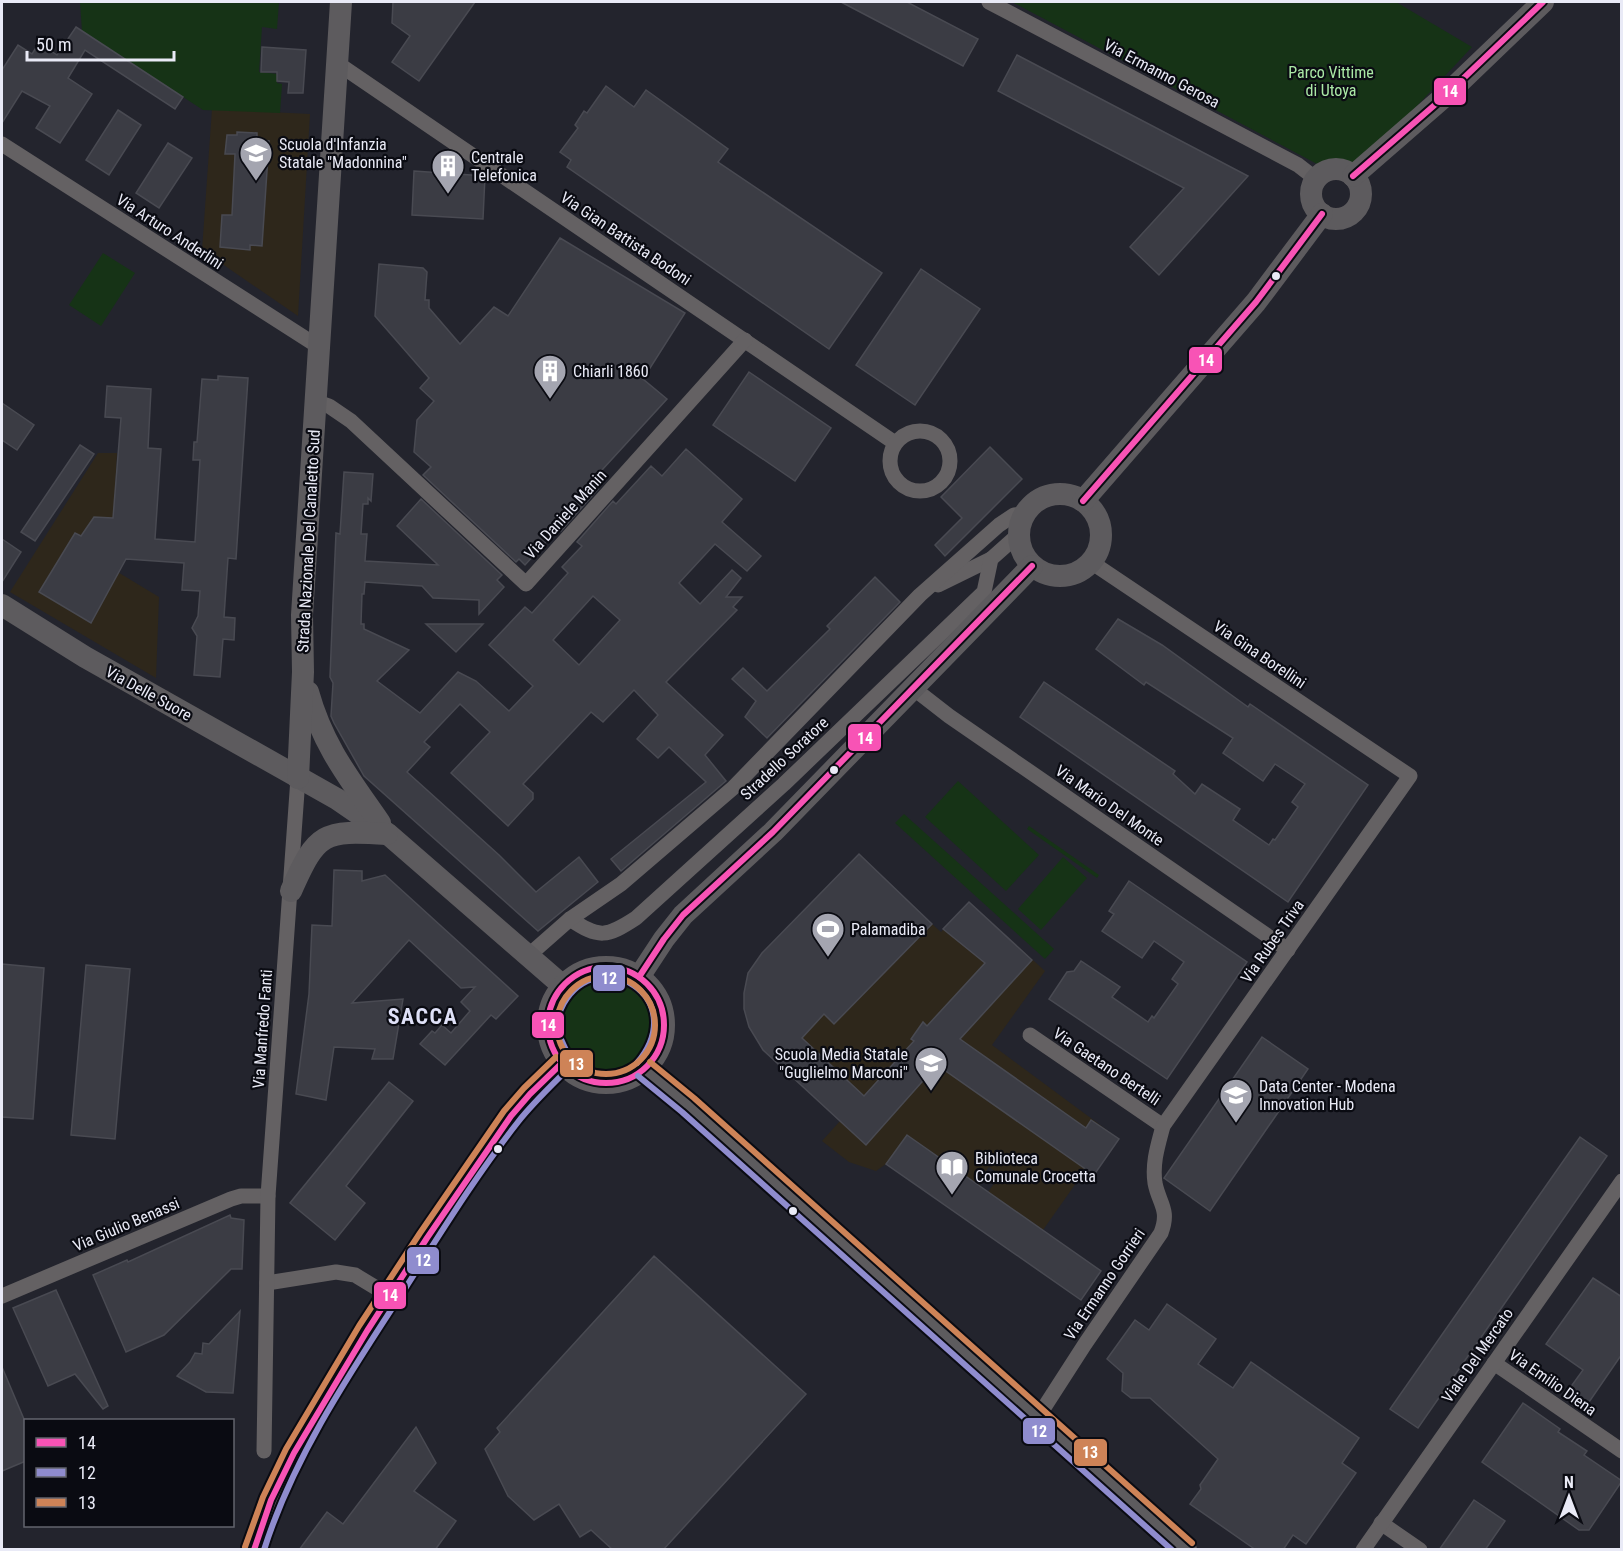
<svg xmlns="http://www.w3.org/2000/svg" width="1623" height="1551" font-family="'Roboto Condensed',sans-serif">
  <style>
    .education { fill: #2e271b }
    .green { fill: #163316 }
    .building { fill: #3b3c44; stroke: #494a52; stroke-width: 1.5; fill-rule: evenodd }
    .lines { fill: none; stroke-linecap: round; stroke-linejoin: round }
    .street { stroke: #646163; stroke-width: 15 }
    .secondary { stroke: #5d5b5e; stroke-width: 22 }
    .bus-1-casing { stroke: #0a0b12; stroke-width: 10 }
    .bus-2-casing { stroke: #0a0b12; stroke-width: 10 }
    .bus-3-casing { stroke: #0a0b12; stroke-width: 10 }
    .bus-1 { stroke: #f853b5; stroke-width: 6 }
    .bus-2 { stroke: #8f8cce; stroke-width: 6 }
    .bus-3 { stroke: #ce8357; stroke-width: 6 }
    .bus-dot { fill: #e9eaf6; stroke: #0a0b12; stroke-width: 2 }
    .labels { text-anchor: middle; stroke-width: 4.5; stroke-linejoin: round; paint-order: stroke }
    .park-label { font-size: 16px; fill: #aae8a5; stroke: #0a0b12 }
    .street-label { font-size: 16px; fill: #e9eaf6; stroke: #0a0b12 }
    .poi-label { font-size: 16px; fill: #e9eaf6; stroke: #0a0b12; text-anchor: start }
    .district-label { font-size: 22px; font-weight: bold; letter-spacing: 1.5px; fill: #dfe1f8; stroke: #0a0b12 }
    .line-badge { stroke: #0a0b12; stroke-width: 2 }
    .badge-label { font-size: 16px; text-anchor: middle; font-weight: bold; fill: #fff }
  </style>
  <rect width="100%" height="100%" fill="#23242d"/>
  <g class="education">
    <path d="M 212,109 L 310,114 L 298,316 L 202,250 Z"/>
    <path d="M 98,453 L 117,453 L 111,568 L 159,597 L 156,678 L 10,592 Z"/>
    <path d="M 969,902 L 1045,971 L 992,1045 L 1119,1139 L 1094,1175 L 1086,1169 L 1043,1230 L 988,1192 L 1000,1175 L 989,1167 L 979,1180 L 982,1182 L 979,1186 L 907,1135 L 886,1164 L 876,1171 L 849,1162 L 822,1141 L 840,1121 L 778,1064 L 824,1014 L 834,1024 L 932,924 L 941,932 Z"/>
  </g>
  <g class="green">
    <path d="M 80,2 L 279,2 L 277,29 L 262,27 L 259,72 L 277,74 L 277,83 L 282,84 L 280,113 L 203,110 L 82,31 Z"/>
    <path d="M 1012,2 L 1396,2 L 1472,47 L 1359,168 L 1317,164 Z"/>
    <path d="M 103,253 L 135,273 L 101,326 L 69,305 Z"/>
    <path d="M 958,781 L 1039,855 L 1006,891 L 925,817 Z"/>
    <path d="M 904,814 L 1054,949 L 1045,959 L 895,823 Z"/>
    <path d="M 1029,826 L 1099,875 L 1097,878 L 1027,829 Z"/>
    <path d="M 1063,857 L 1087,878 L 1041,930 L 1018,909 Z"/>
    <circle cx="606" cy="1027" r="45"/>
  </g>
  <g class="building">
    <path d="M 393,2 L 475,2 L 419,81 L 392,62 L 410,36 L 392,23 Z"/>
    <path d="M 841,2 L 907,2 L 978,39 L 963,66 Z"/>
    <path d="M 76,27 L 183,97 L 175,109 L 85,50 L 68,78 L 92,94 L 60,143 L 36,128 L 50,106 L 22,91 L 2,123 L 2,70 L 18,45 L 32,54 L 39,43 L 57,55 Z"/>
    <path d="M 262,47 L 306,50 L 303,93 L 288,93 L 289,82 L 277,81 L 277,72 L 261,72 Z"/>
    <path d="M 1017,55 L 1248,176 L 1159,275 L 1130,247 L 1184,188 L 998,91 Z"/>
    <path d="M 606,86 L 634,107 L 646,90 L 728,149 L 718,162 L 882,273 L 829,349 L 567,167 L 571,160 L 560,152 L 578,128 L 575,125 L 584,111 L 587,113 Z"/>
    <path d="M 118,110 L 141,125 L 109,175 L 86,160 Z"/>
    <path d="M 237,132 L 257,133 L 257,140 L 269,141 L 262,246 L 250,245 L 250,250 L 220,247 L 222,215 L 232,215 L 235,154 L 225,154 L 227,135 L 237,135 Z"/>
    <path d="M 168,143 L 192,158 L 159,208 L 136,193 Z"/>
    <path d="M 414,171 L 485,176 L 483,219 L 412,215 Z"/>
    <path d="M 560,238 L 685,313 L 643,379 L 667,399 L 591,482 L 598,489 L 561,531 L 558,529 L 525,565 L 519,559 L 516,562 L 423,475 L 431,467 L 414,452 L 417,420 L 434,401 L 420,388 L 429,378 L 375,316 L 379,264 L 423,268 L 427,272 L 425,300 L 429,300 L 429,308 L 460,344 L 494,307 L 508,316 Z"/>
    <path d="M 921,269 L 980,309 L 915,405 L 856,365 Z"/>
    <path d="M 749,372 L 831,428 L 795,481 L 713,425 Z"/>
    <path d="M 218,376 L 248,378 L 236,559 L 228,558 L 224,617 L 235,618 L 234,640 L 223,639 L 220,677 L 194,675 L 197,636 L 192,628 L 198,616 L 200,591 L 182,590 L 184,563 L 126,559 L 91,623 L 39,592 L 75,533 L 81,536 L 94,517 L 113,518 L 121,418 L 105,417 L 107,386 L 151,389 L 148,448 L 161,449 L 155,539 L 195,542 L 200,460 L 193,460 L 194,442 L 197,442 L 202,379 L 218,380 Z"/>
    <path d="M 2,403 L 34,425 L 17,450 L 2,440 Z"/>
    <path d="M 80,445 L 94,454 L 35,541 L 21,532 Z"/>
    <path d="M 990,447 L 1022,479 L 945,556 L 935,545 L 962,518 L 941,497 Z"/>
    <path d="M 686,449 L 742,499 L 722,522 L 761,556 L 747,571 L 715,544 L 679,583 L 700,604 L 732,570 L 741,578 L 726,597 L 742,597 L 733,607 L 737,610 L 666,682 L 723,735 L 705,755 L 726,781 L 621,871 L 611,859 L 706,782 L 669,747 L 658,758 L 637,739 L 658,715 L 634,690 L 603,722 L 591,712 L 523,784 L 533,793 L 533,799 L 508,826 L 451,773 L 490,732 L 460,704 L 424,742 L 430,747 L 407,772 L 499,855 L 536,892 L 579,857 L 598,882 L 538,931 L 364,776 L 334,723 L 331,716 L 333,683 L 330,677 L 333,602 L 336,533 L 340,534 L 344,472 L 373,474 L 371,501 L 368,498 L 368,504 L 363,504 L 361,534 L 367,534 L 365,561 L 438,565 L 397,526 L 421,499 L 502,575 L 497,580 L 504,587 L 479,614 L 479,600 L 433,598 L 422,586 L 365,582 L 364,594 L 362,594 L 361,624 L 364,624 L 364,629 L 409,650 L 377,681 L 420,713 L 458,672 L 476,681 L 509,711 L 533,686 L 489,645 L 525,607 L 532,613 L 568,573 L 562,567 L 582,546 L 577,542 L 613,501 L 616,504 L 651,466 L 662,476 ZM 593,596 L 620,620 L 579,665 L 553,640 Z"/>
    <path d="M 2,539 L 21,552 L 2,582 Z"/>
    <path d="M 875,577 L 900,602 L 767,738 L 745,717 L 756,701 L 732,679 L 743,668 L 767,691 L 830,629 L 827,626 Z"/>
    <path d="M 1118,619 L 1162,645 L 1248,707 L 1250,704 L 1368,785 L 1288,902 L 1020,717 L 1044,682 L 1175,771 L 1173,774 L 1195,794 L 1202,784 L 1240,809 L 1233,820 L 1269,845 L 1273,839 L 1275,840 L 1298,807 L 1292,802 L 1305,784 L 1275,764 L 1263,781 L 1223,753 L 1233,738 L 1146,682 L 1144,685 L 1096,649 Z"/>
    <path d="M 426,624 L 483,624 L 456,652 Z"/>
    <path d="M 859,854 L 932,924 L 834,1024 L 824,1014 L 802,1038 L 864,1096 L 914,1041 L 911,1039 L 923,1022 L 927,1026 L 985,963 L 943,929 L 969,902 L 1032,960 L 960,1039 L 1086,1128 L 1091,1120 L 1119,1139 L 1094,1175 L 937,1065 L 866,1145 L 763,1050 L 749,1027 L 744,1009 L 744,993 L 748,973 L 762,953 Z"/>
    <path d="M 334,870 L 362,871 L 362,881 L 385,875 L 518,996 L 496,1019 L 491,1015 L 445,1065 L 420,1044 L 432,1031 L 435,1033 L 442,1025 L 451,1033 L 470,1011 L 461,1002 L 475,987 L 461,988 L 409,940 L 352,1003 L 403,999 L 393,1059 L 372,1059 L 375,1049 L 334,1047 L 326,1100 L 296,1094 L 309,994 L 312,925 L 332,926 Z"/>
    <path d="M 1129,881 L 1247,962 L 1167,1079 L 1049,999 L 1067,972 L 1074,971 L 1081,961 L 1120,987 L 1112,997 L 1148,1022 L 1152,1016 L 1154,1018 L 1178,984 L 1172,979 L 1184,962 L 1154,941 L 1142,958 L 1102,931 L 1114,914 L 1109,911 Z"/>
    <path d="M 2,964 L 44,968 L 33,1119 L 2,1117 Z"/>
    <path d="M 86,965 L 130,969 L 115,1139 L 71,1135 Z"/>
    <path d="M 1262,1037 L 1308,1069 L 1210,1211 L 1164,1178 Z"/>
    <path d="M 389,1082 L 413,1101 L 346,1186 L 365,1203 L 335,1240 L 290,1203 Z"/>
    <path d="M 907,1135 L 1101,1271 L 1081,1300 L 886,1164 Z"/>
    <path d="M 1580,1137 L 1607,1156 L 1418,1428 L 1390,1409 Z"/>
    <path d="M 230,1215 L 231,1218 L 244,1220 L 242,1269 L 231,1269 L 164,1335 L 126,1352 L 93,1275 L 127,1260 L 128,1262 Z"/>
    <path d="M 654,1256 L 806,1394 L 663,1550 L 613,1550 L 591,1530 L 580,1537 L 559,1504 L 534,1520 L 508,1496 L 485,1449 L 500,1432 L 497,1428 Z"/>
    <path d="M 1593,1278 L 1622,1297 L 1622,1354 L 1587,1405 L 1567,1392 L 1583,1370 L 1546,1344 Z"/>
    <path d="M 56,1290 L 108,1406 L 103,1409 L 75,1374 L 48,1386 L 13,1308 Z"/>
    <path d="M 1167,1304 L 1216,1339 L 1198,1364 L 1233,1388 L 1251,1362 L 1359,1438 L 1342,1463 L 1356,1473 L 1306,1544 L 1293,1535 L 1283,1550 L 1256,1550 L 1190,1504 L 1201,1489 L 1200,1485 L 1218,1459 L 1150,1398 L 1131,1398 L 1122,1391 L 1123,1373 L 1107,1359 L 1135,1320 L 1149,1330 Z"/>
    <path d="M 240,1311 L 233,1393 L 206,1392 L 177,1376 L 190,1362 L 195,1353 L 202,1354 L 203,1343 L 209,1344 Z"/>
    <path d="M 2,1367 L 26,1424 L 26,1461 L 2,1471 Z"/>
    <path d="M 1523,1403 L 1560,1429 L 1558,1432 L 1587,1451 L 1584,1455 L 1622,1481 L 1589,1530 L 1579,1530 L 1482,1462 Z"/>
    <path d="M 416,1427 L 436,1463 L 414,1491 L 456,1521 L 435,1550 L 299,1550 L 327,1512 L 343,1524 Z"/>
    <path d="M 1474,1500 L 1505,1521 L 1485,1550 L 1439,1550 Z"/>
  </g>
  <g class="lines">
    <g class="street">
      <path d="M 989,2 L 1298,165 L 1316,179"/>
      <path d="M 337,63 L 895,443"/>
      <path d="M 2,144 L 319,347"/>
      <path d="M 315,401 L 329,406 L 351,421 L 526,584 L 745,340"/>
      <circle cx="920" cy="461" r="30"/>
      <path d="M 938,585 L 991,559"/>
      <path d="M 913,688 L 949,716 L 1288,950"/>
      <path d="M 570,919 C 599,939 607,937 636,918 L 784,784 L 984,592 L 991,559 L 1019,534"/>
      <path d="M 528,956 L 570,919 L 621,884 L 733,788 L 920,595 L 999,525 L 1014,515 L 1025,514"/>
      <path d="M 1030,1035 L 1163,1126"/>
      <path d="M 267,1283 L 336,1272 L 355,1275 L 388,1295"/>
      <path d="M 2,1296 L 231,1199 L 241,1196 L 268,1196"/>
      <path d="M 1494,1363 L 1622,1451"/>
      <path d="M 1038,1417 L 1085,1344 L 1161,1233 C 1170,1209 1159,1204 1155,1183 C 1152,1163 1158,1145 1163,1126 L 1410,776 L 1091,562"/>
      <path d="M 264,1451 L 268,1196 L 298,778"/>
      <path d="M 1381,1523 L 1420,1550"/>
      <path d="M 1363,1550 L 1622,1181"/>
    </g>
    <g class="secondary">
      <circle cx="1336" cy="194" r="25"/>
      <path d="M 1353,176 L 1445,96 L 1543,2"/>
      <circle cx="1060" cy="535" r="41"/>
      <path d="M 1083,501 L 1256,302 L 1322,214"/>
      <path d="M 2,605 L 85,657 L 337,799 L 388,834 L 563,986"/>
      <path d="M 308,692 C 323,746 349,778 380,823"/>
      <path d="M 298,778 L 303,672 L 302,615 L 341,2"/>
      <path d="M 291,891 C 317,832 323,830 387,834"/>
      <circle cx="606" cy="1025" r="58"/>
      <path d="M 639,977 L 664,939 L 683,915 L 773,832 L 1032,566"/>
      <path d="M 644,1069 L 688,1105 L 1186,1550"/>
      <path d="M 254,1550 C 273,1482 311,1422 347,1363 C 399,1278 454,1197 511,1116 L 530,1094 L 562,1063"/>
    </g>
    <g class="bus-1-casing">
      <g id="bus-1">
        <path d="M 1353,176 L 1445,96 L 1543,2"/>
        <path d="M 1083,501 L 1256,302 L 1322,214"/>
        <circle cx="606" cy="1025" r="58"/>
        <path d="M 639,977 L 664,939 L 683,915 L 773,832 L 1032,566"/>
        <path d="M 254,1550 L 271,1500 L 294,1453 L 367,1331 L 427,1238 L 511,1116 L 530,1094 L 562,1063"/>
      </g>
    </g>
    <g class="bus-2-casing">
      <g id="bus-2">
        <path d="M 570,1059 C 567,1051 562,1043 559,1034 C 556,1024 559,1011 564,1003 C 599,943 692,997 637,1063"/>
        <path d="M 638,1076 L 682,1112 L 1172,1550"/>
        <path d="M 264,1550 C 294,1455 352,1370 406,1287 C 442,1231 477,1174 518,1122 C 533,1103 551,1086 568,1069"/>
      </g>
    </g>
    <g class="bus-3-casing">
      <g id="bus-3">
        <circle cx="606" cy="1025" r="49"/>
        <path d="M 650,1062 L 694,1098 L 1192,1543"/>
        <path d="M 245,1547 L 263,1497 L 286,1449 L 359,1326 L 420,1233 L 504,1111 L 524,1088 L 556,1057"/>
      </g>
    </g>
    <use href="#bus-1" class="bus-1"/>
    <use href="#bus-2" class="bus-2"/>
    <use href="#bus-3" class="bus-3"/>
  </g>
  <defs>
    <g id="school-pin" transform="scale(1.725)"><path d="M0 17L-7.5 6A9.5 9.5 0 1 1 7.5 6Z" fill="#a4a5b0" stroke="#0a0b12"/><path d="M0-5L7-2L0 1L-7-2ZM-4 1L0 2.5L4 1V4Q0 6-4 4Z" fill="#fff"/></g>
    <g id="building-pin" transform="scale(1.725)"><path d="M0 17L-7.5 6A9.5 9.5 0 1 1 7.5 6Z" fill="#a4a5b0" stroke="#0a0b12"/><path d="M-4-6H4V6H1V3H-1V6H-4ZM-2.5-4.3h1.7v1.8h-1.7ZM.8-4.3h1.7v1.8H.8ZM-2.5-1h1.7V.8h-1.7ZM.8-1h1.7V.8H.8Z" fill="#fff"/></g>
    <g id="stadium-pin" transform="scale(1.725)"><path d="M0 17L-7.5 6A9.5 9.5 0 1 1 7.5 6Z" fill="#a4a5b0" stroke="#0a0b12"/><path d="M0-5a6.5 5 0 1 0 0 10a6.5 5 0 1 0 0-10ZM-3.5-1.8h7v3.6h-7Z" fill="#fff"/></g>
    <g id="university-pin" transform="scale(1.725)"><path d="M0 17L-7.5 6A9.5 9.5 0 1 1 7.5 6Z" fill="#a4a5b0" stroke="#0a0b12"/><path d="M0-5L7-2L0 1L-7-2ZM-4 1L0 2.5L4 1V4Q0 6-4 4Z" fill="#fff"/></g>
    <g id="library-pin" transform="scale(1.725)"><path d="M0 17L-7.5 6A9.5 9.5 0 1 1 7.5 6Z" fill="#a4a5b0" stroke="#0a0b12"/><path d="M-6-4Q-3-5.5-.7-3.5V5Q-3 3-6 4ZM6-4Q3-5.5 .7-3.5V5Q3 3 6 4Z" fill="#fff"/></g>
  </defs>
  <g fill-rule="evenodd">
    <use href="#school-pin" x="256" y="153"/>
    <use href="#building-pin" x="448" y="166"/>
    <use href="#building-pin" x="550" y="371"/>
    <use href="#stadium-pin" x="828" y="929"/>
    <use href="#school-pin" x="931" y="1063"/>
    <use href="#university-pin" x="1236" y="1095"/>
    <use href="#library-pin" x="952" y="1167"/>
  </g>
  <g class="bus-dot">
    <circle cx="1276" cy="276" r="5"/>
    <circle cx="834" cy="770" r="5"/>
    <circle cx="498" cy="1149" r="5"/>
    <circle cx="793" cy="1211" r="5"/>
  </g>
  <g class="labels">
    <g class="park-label">
      <text x="1331" y="78">Parco Vittime<tspan x="1331" dy="18">di Utoya</tspan></text>
    </g>
    <g class="street-label">
      <text transform="translate(1162 73) rotate(28)" y="6">Via Ermanno Gerosa</text>
      <text transform="translate(170 231) rotate(33)" y="6">Via Arturo Anderlini</text>
      <text transform="translate(626 238) rotate(34)" y="6">Via Gian Battista Bodoni</text>
      <text transform="translate(565 514) rotate(-48)" y="6">Via Daniele Manin</text>
      <text transform="translate(308 541) rotate(-87)" y="6">Strada Nazionale Del Canaletto Sud</text>
      <text transform="translate(1260 654) rotate(34)" y="6">Via Gina Borellini</text>
      <text transform="translate(149 693) rotate(29)" y="6">Via Delle Suore</text>
      <text transform="translate(784 758) rotate(-43)" y="6">Stradello Soratore</text>
      <text transform="translate(1110 805) rotate(35)" y="6">Via Mario Del Monte</text>
      <text transform="translate(1272 941) rotate(-55)" y="6">Via Rubes Triva</text>
      <text transform="translate(262 1029) rotate(-86)" y="6">Via Manfredo Fanti</text>
      <text transform="translate(1107 1066) rotate(34)" y="6">Via Gaetano Bertelli</text>
      <text transform="translate(126 1224) rotate(-23)" y="6">Via Giulio Benassi</text>
      <text transform="translate(1104 1284) rotate(-56)" y="6">Via Ermanno Gorrieri</text>
      <text transform="translate(1477 1355) rotate(-55)" y="6">Viale Del Mercato</text>
      <text transform="translate(1553 1382) rotate(35)" y="6">Via Emilio Diena</text>
    </g>
    <g class="poi-label">
      <text x="279" y="150">Scuola d'Infanzia<tspan x="279" dy="18">Statale "Madonnina"</tspan></text>
      <text x="471" y="163">Centrale<tspan x="471" dy="18">Telefonica</tspan></text>
      <text x="573" y="377">Chiarli 1860</text>
      <text x="851" y="935">Palamadiba</text>
      <text x="908" y="1060" text-anchor="end">Scuola Media Statale<tspan x="908" dy="18">"Guglielmo Marconi"</tspan></text>
      <text x="1259" y="1092">Data Center - Modena<tspan x="1259" dy="18">Innovation Hub</tspan></text>
      <text x="975" y="1164">Biblioteca<tspan x="975" dy="18">Comunale Crocetta</tspan></text>
    </g>
    <g class="district-label">
      <text x="423" y="1024">SACCA</text>
    </g>
  </g>
  <g class="line-badge">
    <rect x="1433" y="77" width="34" height="29" rx="6" fill="#f853b5"/>
    <rect x="1188" y="346" width="35" height="28" rx="6" fill="#f853b5"/>
    <rect x="847" y="723" width="35" height="29" rx="6" fill="#f853b5"/>
    <rect x="592" y="964" width="34" height="28" rx="6" fill="#8f8cce"/>
    <rect x="531" y="1011" width="34" height="28" rx="6" fill="#f853b5"/>
    <rect x="559" y="1049" width="35" height="29" rx="6" fill="#ce8357"/>
    <rect x="406" y="1246" width="34" height="29" rx="6" fill="#8f8cce"/>
    <rect x="373" y="1281" width="34" height="29" rx="6" fill="#f853b5"/>
    <rect x="1022" y="1417" width="34" height="28" rx="6" fill="#8f8cce"/>
    <rect x="1073" y="1438" width="35" height="29" rx="6" fill="#ce8357"/>
  </g>
  <g class="badge-label">
    <text x="1450" y="97">14</text>
    <text x="1206" y="366">14</text>
    <text x="865" y="744">14</text>
    <text x="609" y="984">12</text>
    <text x="548" y="1031">14</text>
    <text x="576" y="1070">13</text>
    <text x="423" y="1266">12</text>
    <text x="390" y="1301">14</text>
    <text x="1039" y="1437">12</text>
    <text x="1090" y="1458">13</text>
  </g>
  <rect width="1623" height="1551" fill="none" stroke="#e9eaf6" stroke-width="6"/>
  <rect x="24" y="1419" width="210" height="108" fill="#0a0b12" stroke="#63646d" stroke-width="1.5"/>
  <rect x="36" y="1438" width="30" height="9" fill="#f853b5" stroke="#63646d" stroke-width="1.5"/>
  <text x="78" y="1449" font-size="18" fill="#e9eaf6">14</text>
  <rect x="36" y="1468" width="30" height="9" fill="#8f8cce" stroke="#63646d" stroke-width="1.5"/>
  <text x="78" y="1479" font-size="18" fill="#e9eaf6">12</text>
  <rect x="36" y="1498" width="30" height="9" fill="#ce8357" stroke="#63646d" stroke-width="1.5"/>
  <text x="78" y="1509" font-size="18" fill="#e9eaf6">13</text>
  <g transform="translate(1569 1497)" stroke="#0a0b12" stroke-width="4.5" paint-order="stroke">
  <path d="M0-4.5L10 22L0 15L-10 22Z" fill="#e9eaf6"/>
  <text y="-9" font-size="16" font-weight="bold" text-anchor="middle" fill="#e9eaf6">N</text>
  </g>
  <path d="M27 51v9h147v-9" fill="none" stroke="#e9eaf6" stroke-width="3"/>
  <text x="36" y="51" font-size="18" fill="#e9eaf6" stroke="#0a0b12" stroke-width="4.5" paint-order="stroke">50 m</text>
</svg>
